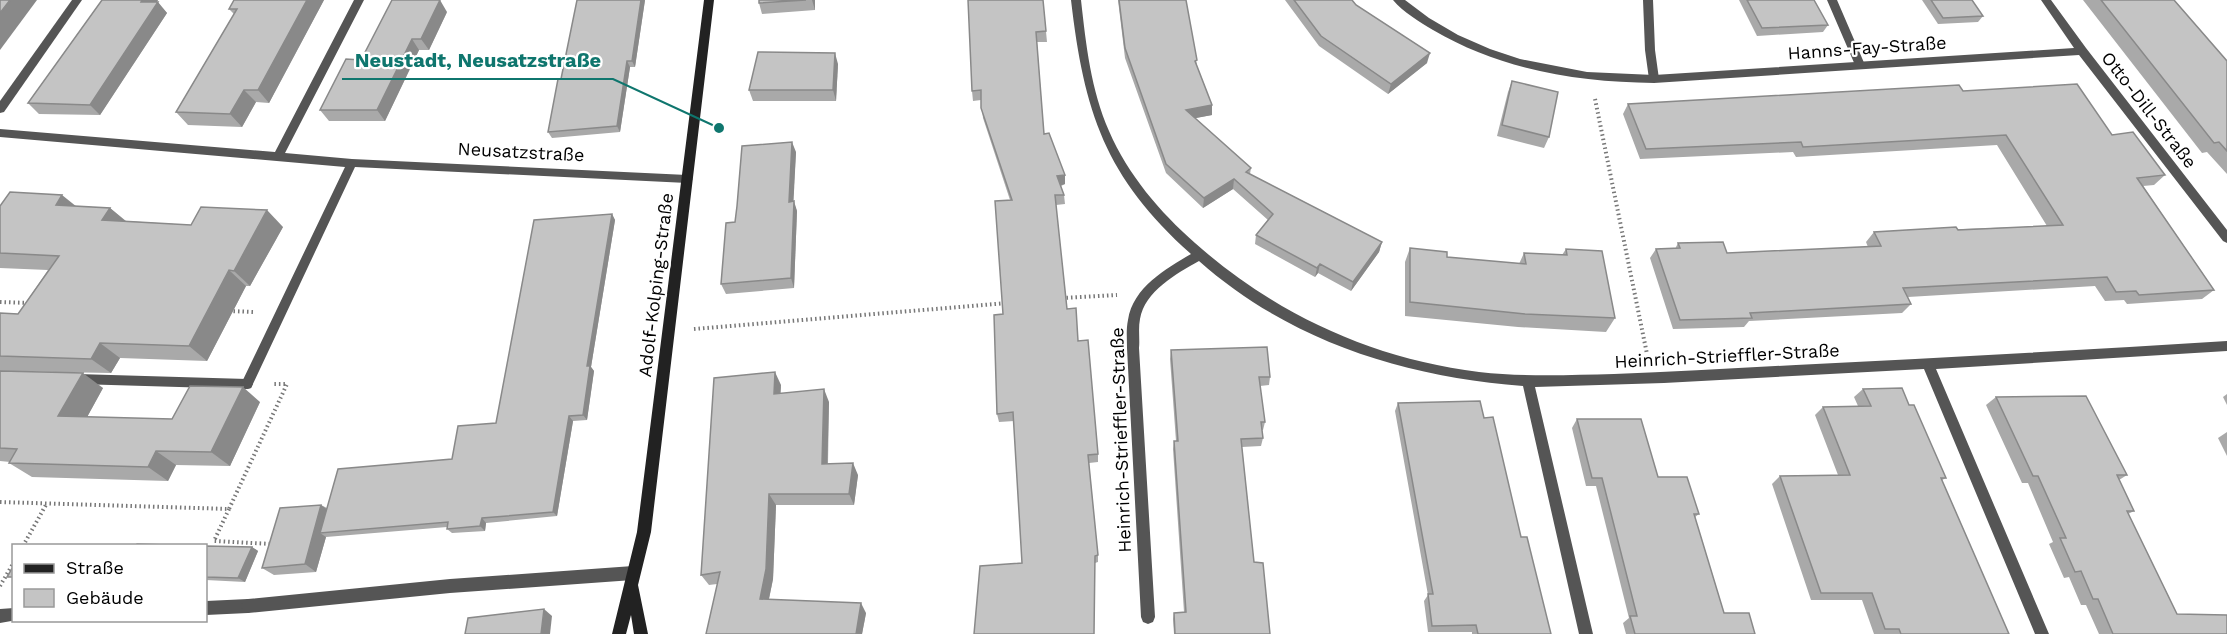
<svg xmlns="http://www.w3.org/2000/svg" width="2227" height="634" font-family="'Work Sans',sans-serif">
  <style>
    .lines { fill: none; stroke-linecap: round; stroke-linejoin: round }
    .path { stroke: #777; stroke-width: 4; stroke-dasharray: 1.5 3; stroke-linecap: butt }
    .lane { fill: #555; fill-rule: evenodd }
    .street { fill: #555; fill-rule: evenodd }
    .secondary { fill: #222; fill-rule: evenodd }
    .wall { fill: #a9a9a9 }
    .shaded-wall { fill: #898989 }
    .building { fill: #c4c4c4; stroke: #898989; stroke-width: 1.5 }
    .labels { text-anchor: middle; stroke-width: 4.5; stroke-linejoin: round; paint-order: stroke }
    .street-label { font-size: 18px; fill: #000; stroke: #fff }
    .leader { fill: none; stroke: #0f766e; stroke-width: 2 }
    .callout-dot { fill: #0f766e; stroke: #fff; stroke-width: 2 }
    .callout-label { font-size: 20px; text-anchor: middle; font-weight: bold; fill: #0f766e; stroke: #fff; stroke-width: 4.5; stroke-linejoin: round; paint-order: stroke }
  </style>
  <rect width="100%" height="100%" fill="#fff"/>
  <g class="lines">
    <g class="path">
      <path d="M 1595,99 L 1647,354"/>
      <path d="M 1062,298 L 1117,295"/>
      <path d="M 0,302 L 29,303"/>
      <path d="M 229,311 L 254,312"/>
      <path d="M 694,329 L 1007,303"/>
      <path d="M 0,502 L 229,509 L 287,384 L 274,384"/>
      <path d="M 229,509 L 214,541 L 272,544"/>
      <path d="M 23,546 L 47,503"/>
      <path d="M 0,586 L 14,562"/>
    </g>
    <g class="lane">
      <path d="M 1643,0 L 1653,0 L 1655,50 L 1659,79 L 1654,83 L 1649,79 L 1645,50 Z"/>
      <path d="M 1827,0 L 1837,0 L 1865,65 L 1864,68 L 1856,68 L 1855,65 Z"/>
      <path d="M 77,374 L 247,379 L 251,380 L 253,384 L 251,388 L 247,389 L 77,384 L 73,383 L 71,379 L 73,375 Z"/>
      <path d="M 248,599 L 253,601 L 255,606 L 253,611 L 248,613 L 206,615 L 206,601 Z"/>
      <path d="M 14,608 L 14,620 L 17,620 L 0,623 L 0,609 Z"/>
    </g>
    <g class="street">
      <path d="M 72,0 L 82,0 L 4,112 L 0,113 L 0,101 Z"/>
      <path d="M 354,0 L 364,0 L 285,153 L 352,159 L 687,175 L 693,179 L 687,183 L 355,167 L 251,388 L 247,389 L 243,388 L 241,384 L 345,167 L 0,137 L 0,129 L 275,152 Z"/>
      <path d="M 1071,0 L 1081,0 C 1086,45 1091,90 1109,131 C 1128,175 1160,212 1195,243 C 1275,314 1372,359 1479,372 C 1524,377 1569,375 1614,374 C 1674,372 1735,368 1796,365 C 1940,358 2083,350 2227,341 L 2227,351 L 1936,369 L 2049,634 L 2035,634 L 1924,369 L 1664,383 L 1535,387 L 1593,634 L 1579,634 L 1523,386 C 1405,377 1289,341 1199,261 C 1176,274 1145,291 1140,319 C 1138,329 1140,339 1139,348 L 1155,617 L 1153,622 L 1148,624 L 1143,622 L 1141,617 L 1127,348 C 1127,339 1126,329 1128,320 C 1133,287 1166,269 1191,254 C 1105,177 1084,112 1071,0 Z"/>
      <path d="M 1393,0 L 1405,0 L 1429,18 L 1458,35 L 1490,49 L 1520,59 L 1587,72 L 1654,75 L 2074,48 L 2041,0 L 2051,0 L 2086,48 L 2227,230 L 2227,243 L 2223,241 L 2079,55 L 1654,83 C 1577,82 1501,70 1433,30 C 1420,22 1403,12 1393,0 Z"/>
      <path d="M 633,566 L 638,568 L 640,573 L 638,578 L 633,580 L 450,593 L 248,613 L 243,611 L 241,606 L 243,601 L 248,599 L 450,579 Z"/>
    </g>
    <path class="secondary" d="M 704,0 L 714,0 L 651,532 L 638,585 L 648,634 L 634,634 L 631,615 L 626,634 L 612,634 L 637,532 Z"/>
  </g>
  <g class="wall">
    <path d="M 102,0 L 158,0 L 157,2 L 167,13 L 100,115 L 39,114 L 28,103 Z"/>
    <path d="M 234,0 L 324,0 L 269,103 L 256,102 L 242,127 L 188,125 L 176,112 L 234,14 L 229,9 Z"/>
    <path d="M 645,0 L 635,67 L 630,67 L 620,132 L 552,138 L 548,132 L 561,79 Z"/>
    <path d="M 759,0 L 815,0 L 815,10 L 762,14 L 759,3 Z"/>
    <path d="M 1043,0 L 1047,42 L 1037,42 L 1044,134 L 1065,175 L 1065,184 L 1061,186 L 1064,195 L 1065,204 L 1056,205 L 1067,309 L 1078,341 L 1098,454 L 1098,462 L 1089,463 L 1098,555 L 1098,562 L 1095,563 L 1022,563 L 1014,421 L 999,422 L 997,414 L 1010,200 L 983,118 L 981,100 L 973,101 L 972,91 Z"/>
    <path d="M 1118,0 L 1186,0 L 1197,66 L 1212,105 L 1212,115 L 1195,118 L 1251,168 L 1250,174 L 1382,242 L 1379,252 L 1351,291 L 1318,273 L 1315,277 L 1255,244 L 1256,235 L 1268,220 L 1233,189 L 1203,208 L 1166,173 L 1125,58 Z"/>
    <path d="M 1285,0 L 1352,0 L 1356,5 L 1427,63 L 1388,94 L 1319,46 Z"/>
    <path d="M 1739,0 L 1814,0 L 1828,25 L 1823,32 L 1757,36 Z"/>
    <path d="M 1922,0 L 1972,0 L 1983,16 L 1978,22 L 1938,24 Z"/>
    <path d="M 2083,0 L 2174,0 L 2227,61 L 2227,174 L 2207,152 L 2202,153 Z"/>
    <path d="M 447,12 L 429,50 L 419,50 L 385,121 L 329,121 L 320,110 Z"/>
    <path d="M 838,64 L 836,101 L 753,101 L 749,90 Z"/>
    <path d="M 1512,81 L 1549,137 L 1544,148 L 1497,136 L 1508,92 Z"/>
    <path d="M 1963,91 L 2112,135 L 2165,175 L 2154,185 L 2143,186 L 2214,290 L 2202,299 L 2127,304 L 2124,300 L 2105,301 L 2095,286 L 1908,297 L 1911,304 L 1902,313 L 1749,321 L 1744,327 L 1673,329 L 1650,258 L 1656,249 L 1675,249 L 1678,243 L 1727,253 L 1868,247 L 1866,242 L 1874,232 L 2047,226 L 1997,145 L 1796,157 L 1793,152 L 1640,159 L 1623,114 L 1628,104 Z"/>
    <path d="M 796,152 L 793,201 L 797,211 L 794,288 L 726,294 L 721,284 L 735,222 Z"/>
    <path d="M 0,206 L 76,206 L 110,208 L 126,221 L 191,225 L 283,227 L 250,286 L 246,286 L 207,361 L 120,358 L 111,373 L 0,371 L 0,313 L 18,314 L 48,270 L 0,268 Z"/>
    <path d="M 612,214 L 615,220 L 591,367 L 594,371 L 587,420 L 573,421 L 557,516 L 486,523 L 485,531 L 452,533 L 447,529 L 447,527 L 326,537 L 316,572 L 274,575 L 262,568 L 321,505 L 327,508 L 452,459 L 496,423 Z"/>
    <path d="M 1410,248 L 1447,257 L 1519,264 L 1524,253 L 1562,255 L 1566,249 L 1615,318 L 1606,332 L 1518,327 L 1405,316 L 1405,262 Z"/>
    <path d="M 1171,350 L 1270,377 L 1269,385 L 1260,386 L 1265,422 L 1263,430 L 1262,430 L 1263,438 L 1261,446 L 1242,447 L 1254,562 L 1270,634 L 1174,634 L 1173,619 L 1174,613 L 1184,612 L 1173,449 L 1174,441 L 1176,441 L 1170,359 Z"/>
    <path d="M 0,371 L 103,388 L 87,417 L 172,419 L 260,402 L 230,466 L 176,465 L 168,481 L 32,477 L 9,463 L 10,462 L 0,461 Z"/>
    <path d="M 781,385 L 780,393 L 829,402 L 828,464 L 858,475 L 854,505 L 776,505 L 773,579 L 769,599 L 866,613 L 862,634 L 717,584 L 709,585 L 701,575 Z"/>
    <path d="M 1863,389 L 1909,405 L 1946,478 L 1942,480 L 2009,634 L 1874,634 L 1862,600 L 1811,600 L 1772,484 L 1780,476 L 1838,475 L 1815,415 L 1823,407 L 1858,406 L 1854,397 Z"/>
    <path d="M 2227,394 L 2227,405 L 2223,397 Z"/>
    <path d="M 1996,397 L 2127,475 L 2119,480 L 2134,511 L 2128,514 L 2177,614 L 2227,634 L 2099,634 L 2086,605 L 2081,605 L 2069,577 L 2064,578 L 2049,544 L 2053,542 L 2028,483 L 2022,483 L 1986,405 Z"/>
    <path d="M 1398,403 L 1484,418 L 1551,634 L 1472,634 L 1472,632 L 1428,632 L 1424,601 L 1428,595 L 1395,411 Z"/>
    <path d="M 1577,419 L 1658,477 L 1699,514 L 1695,517 L 1724,613 L 1755,634 L 1626,634 L 1623,623 L 1629,618 L 1596,486 L 1586,486 L 1572,428 Z"/>
    <path d="M 2227,432 L 2227,456 L 2218,438 Z"/>
    <path d="M 206,546 L 252,547 L 258,551 L 245,582 L 206,580 Z"/>
  </g>
  <g class="shaded-wall">
    <path d="M 10,0 L 37,0 L 0,50 L 0,13 Z"/>
    <path d="M 142,0 L 158,0 L 150,12 L 141,2 Z"/>
    <path d="M 307,0 L 324,0 L 269,103 L 258,90 Z"/>
    <path d="M 440,0 L 447,12 L 429,50 L 421,39 Z"/>
    <path d="M 641,0 L 645,0 L 635,67 L 632,61 Z"/>
    <path d="M 812,0 L 815,0 L 815,10 Z"/>
    <path d="M 158,2 L 167,13 L 100,115 L 90,105 Z"/>
    <path d="M 412,39 L 419,50 L 385,121 L 377,110 Z"/>
    <path d="M 835,53 L 838,64 L 836,101 L 833,90 Z"/>
    <path d="M 1430,53 L 1427,63 L 1388,94 L 1391,84 Z"/>
    <path d="M 627,61 L 630,67 L 620,132 L 617,126 Z"/>
    <path d="M 244,90 L 256,102 L 242,127 L 230,114 Z"/>
    <path d="M 1212,105 L 1212,115 L 1186,120 L 1186,110 Z"/>
    <path d="M 792,142 L 796,152 L 793,211 L 789,202 Z"/>
    <path d="M 1065,175 L 1065,184 L 1058,186 L 1057,176 Z"/>
    <path d="M 1234,179 L 1233,189 L 1203,208 L 1204,198 Z"/>
    <path d="M 62,195 L 82,211 L 56,205 Z"/>
    <path d="M 794,201 L 797,211 L 794,288 L 791,278 Z"/>
    <path d="M 110,208 L 129,224 L 102,220 Z"/>
    <path d="M 267,210 L 283,227 L 250,286 L 234,271 Z"/>
    <path d="M 612,214 L 615,220 L 591,367 L 594,371 L 587,420 L 583,415 L 587,366 Z"/>
    <path d="M 1382,242 L 1379,252 L 1351,291 L 1353,282 Z"/>
    <path d="M 1320,264 L 1318,273 L 1315,277 L 1317,268 Z"/>
    <path d="M 229,270 L 246,286 L 207,361 L 189,346 Z"/>
    <path d="M 100,343 L 120,358 L 111,373 L 91,359 Z"/>
    <path d="M 775,372 L 781,385 L 780,406 L 774,394 Z"/>
    <path d="M 83,373 L 103,388 L 80,430 L 58,416 Z"/>
    <path d="M 243,387 L 260,402 L 230,466 L 211,452 Z"/>
    <path d="M 824,389 L 829,402 L 827,475 L 822,464 Z"/>
    <path d="M 569,416 L 573,421 L 557,516 L 553,512 Z"/>
    <path d="M 156,451 L 176,465 L 168,481 L 148,467 Z"/>
    <path d="M 853,463 L 858,475 L 854,505 L 849,494 Z"/>
    <path d="M 769,494 L 776,505 L 773,579 L 767,608 L 760,599 Z"/>
    <path d="M 321,505 L 332,513 L 320,533 L 326,537 L 316,572 L 305,564 Z"/>
    <path d="M 482,518 L 486,523 L 485,531 L 480,526 Z"/>
    <path d="M 252,547 L 258,551 L 245,582 L 238,578 Z"/>
    <path d="M 861,603 L 866,613 L 862,634 L 856,634 Z"/>
    <path d="M 544,609 L 552,616 L 550,634 L 541,634 Z"/>
  </g>
  <g class="building">
    <path d="M 0,0 L 10,0 L 0,13 Z"/>
    <path d="M 102,0 L 142,0 L 141,2 L 158,2 L 90,105 L 28,103 Z"/>
    <path d="M 234,0 L 307,0 L 258,90 L 244,90 L 230,114 L 176,112 L 237,9 L 229,9 Z"/>
    <path d="M 392,0 L 440,0 L 421,39 L 412,39 L 377,110 L 320,110 L 346,59 L 361,60 Z"/>
    <path d="M 577,0 L 641,0 L 632,61 L 627,61 L 617,126 L 548,132 L 558,79 L 561,79 Z"/>
    <path d="M 759,0 L 806,0 L 759,3 Z"/>
    <path d="M 968,0 L 1043,0 L 1046,31 L 1036,32 L 1044,134 L 1049,133 L 1065,175 L 1057,176 L 1064,195 L 1055,195 L 1067,309 L 1076,308 L 1078,341 L 1088,340 L 1098,454 L 1088,455 L 1098,555 L 1095,556 L 1094,634 L 974,634 L 980,566 L 1022,563 L 1013,412 L 997,414 L 994,315 L 1003,314 L 995,201 L 1012,200 L 981,108 L 981,90 L 972,91 Z"/>
    <path d="M 1119,0 L 1186,0 L 1197,60 L 1195,61 L 1212,105 L 1186,110 L 1251,168 L 1246,172 L 1382,242 L 1353,282 L 1320,264 L 1317,268 L 1256,235 L 1273,214 L 1234,179 L 1204,198 L 1166,164 L 1125,48 Z"/>
    <path d="M 1294,0 L 1352,0 L 1356,5 L 1430,53 L 1391,84 L 1321,36 Z"/>
    <path d="M 1747,0 L 1814,0 L 1828,25 L 1762,28 Z"/>
    <path d="M 1931,0 L 1972,0 L 1983,16 L 1943,18 Z"/>
    <path d="M 2101,0 L 2174,0 L 2227,61 L 2227,151 L 2219,142 L 2214,143 Z"/>
    <path d="M 758,52 L 835,53 L 833,90 L 749,90 Z"/>
    <path d="M 1512,81 L 1558,92 L 1549,137 L 1502,125 Z"/>
    <path d="M 2077,84 L 2112,135 L 2133,132 L 2165,175 L 2137,178 L 2214,290 L 2139,295 L 2136,291 L 2116,292 L 2107,277 L 1903,288 L 1911,304 L 1750,313 L 1752,318 L 1680,320 L 1656,249 L 1680,248 L 1678,243 L 1723,242 L 1727,253 L 1881,246 L 1874,232 L 1956,227 L 1958,230 L 2063,225 L 2006,135 L 1803,147 L 1801,142 L 1646,149 L 1628,104 L 1959,85 L 1963,91 Z"/>
    <path d="M 792,142 L 789,202 L 794,201 L 791,278 L 721,284 L 726,223 L 735,222 L 737,206 L 742,146 Z"/>
    <path d="M 10,192 L 62,195 L 56,205 L 110,208 L 102,220 L 191,225 L 201,207 L 267,210 L 234,271 L 229,270 L 189,346 L 100,343 L 91,359 L 0,356 L 0,313 L 18,314 L 59,256 L 0,253 L 0,206 Z"/>
    <path d="M 612,214 L 587,366 L 590,366 L 583,415 L 569,416 L 553,512 L 482,518 L 480,526 L 447,529 L 448,522 L 320,533 L 338,469 L 452,459 L 458,426 L 496,423 L 534,220 Z"/>
    <path d="M 1410,248 L 1447,252 L 1447,257 L 1526,264 L 1524,253 L 1567,255 L 1566,249 L 1602,251 L 1615,318 L 1525,314 L 1410,302 Z"/>
    <path d="M 1267,347 L 1270,377 L 1259,377 L 1265,422 L 1261,422 L 1263,438 L 1241,439 L 1254,562 L 1263,563 L 1270,634 L 1175,634 L 1174,613 L 1186,612 L 1174,441 L 1178,441 L 1171,350 Z"/>
    <path d="M 0,371 L 83,373 L 58,416 L 172,419 L 190,386 L 243,387 L 211,452 L 156,451 L 148,467 L 9,463 L 17,449 L 0,448 Z"/>
    <path d="M 775,372 L 774,394 L 824,389 L 822,464 L 853,463 L 849,494 L 769,494 L 766,569 L 760,599 L 861,603 L 856,634 L 706,634 L 720,572 L 701,575 L 714,378 Z"/>
    <path d="M 1902,388 L 1909,405 L 1914,405 L 1946,478 L 1941,478 L 2009,634 L 1901,634 L 1899,629 L 1885,629 L 1872,593 L 1821,593 L 1780,476 L 1850,475 L 1823,407 L 1871,406 L 1863,389 Z"/>
    <path d="M 2086,396 L 2127,475 L 2117,475 L 2134,511 L 2127,511 L 2177,614 L 2227,615 L 2227,634 L 2113,634 L 2098,599 L 2093,599 L 2081,571 L 2075,572 L 2060,538 L 2066,538 L 2038,476 L 2033,476 L 1996,397 Z"/>
    <path d="M 1480,401 L 1484,418 L 1493,417 L 1521,537 L 1527,537 L 1551,634 L 1478,634 L 1476,625 L 1432,626 L 1428,594 L 1433,594 L 1398,403 Z"/>
    <path d="M 1577,419 L 1641,419 L 1658,477 L 1687,477 L 1699,514 L 1694,514 L 1724,613 L 1749,613 L 1755,634 L 1635,634 L 1630,616 L 1637,616 L 1602,478 L 1592,478 Z"/>
    <path d="M 321,505 L 305,564 L 262,568 L 280,508 Z"/>
    <path d="M 137,544 L 198,546 L 136,546 Z"/>
    <path d="M 25,545 L 64,546 L 24,546 Z"/>
    <path d="M 206,546 L 252,547 L 238,578 L 206,577 Z"/>
    <path d="M 14,565 L 14,577 L 7,577 Z"/>
    <path d="M 544,609 L 541,634 L 465,634 L 468,618 Z"/>
  </g>
  <g class="labels">
    <g class="street-label">
      <text transform="translate(1867 48) rotate(-4)" y="6">Hanns-Fay-Straße</text>
      <text transform="translate(2149 110) rotate(52)" y="6">Otto-Dill-Straße</text>
      <text transform="translate(521 152) rotate(3)" y="6">Neusatzstraße</text>
      <text transform="translate(656 285) rotate(-83)" y="6">Adolf-Kolping-Straße</text>
      <text transform="translate(1727 356) rotate(-3)" y="6">Heinrich-Strieffler-Straße</text>
      <text transform="translate(1121 440) rotate(-92)" y="6">Heinrich-Strieffler-Straße</text>
    </g>
  </g>
  <path class="leader" d="M719 128L613 79H342"/>
  <circle class="callout-dot" cx="719" cy="128" r="6"/>
  <g class="callout-label">
    <text x="478" y="67">Neustadt, Neusatzstraße</text>
  </g>
  <rect x="12" y="544" width="195" height="78" fill="#ffffff" stroke="#999999" stroke-width="1.5"/>
  <rect x="24" y="564" width="30" height="9" fill="#222222" stroke="#999999" stroke-width="1.5"/>
  <text x="66" y="574" font-size="18" fill="#000000">Straße</text>
  <rect x="24" y="589" width="30" height="18" fill="#c4c4c4" stroke="#999999" stroke-width="1.5"/>
  <text x="66" y="604" font-size="18" fill="#000000">Gebäude</text>
</svg>
